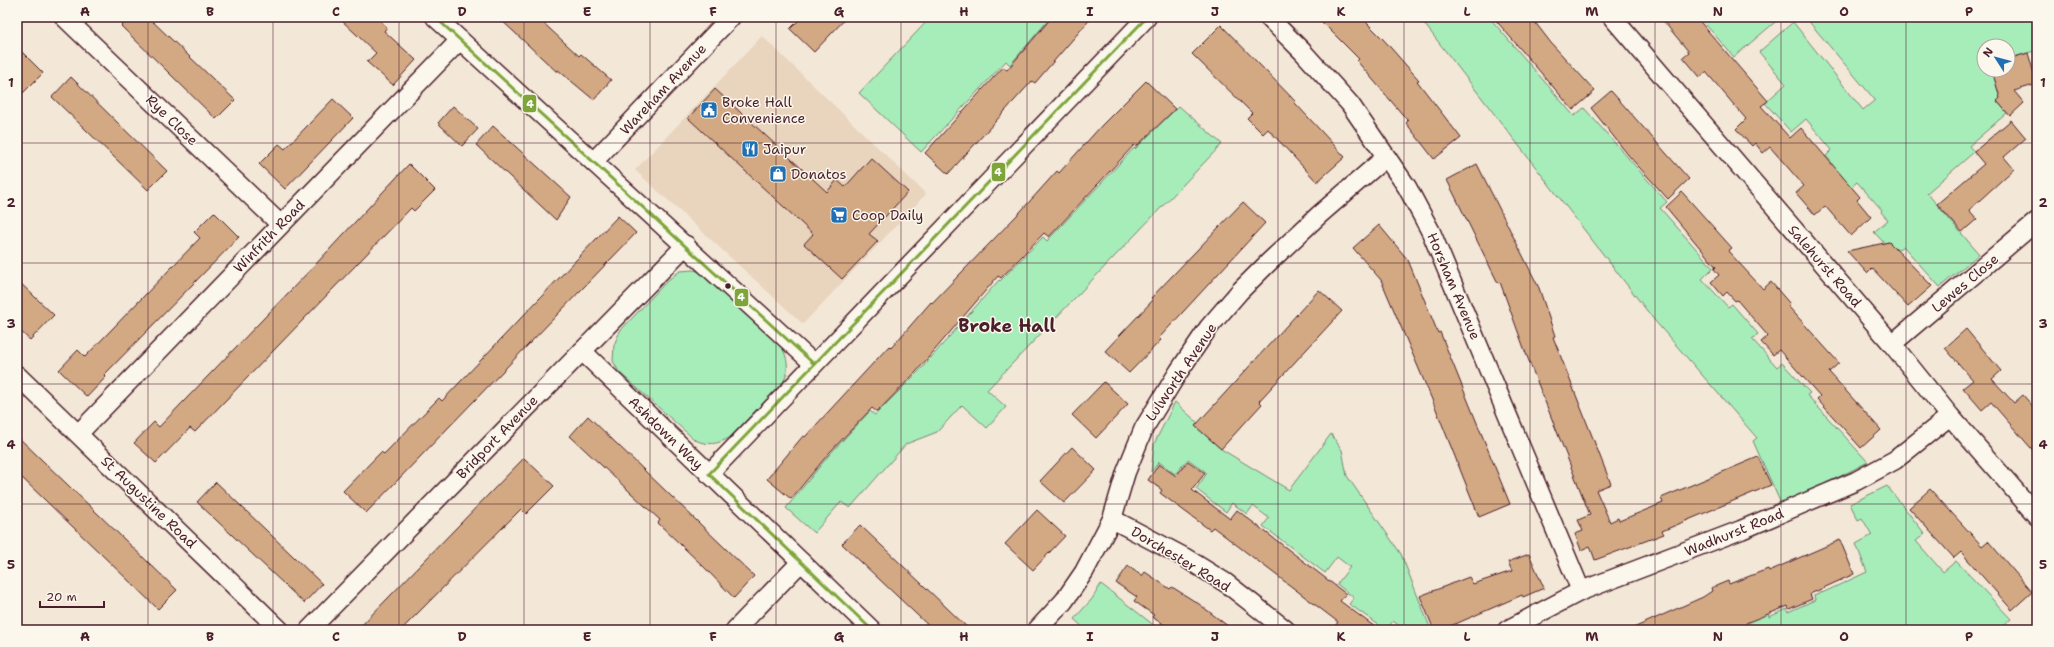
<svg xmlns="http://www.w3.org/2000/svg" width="2054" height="647" font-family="'Shantell Sans',sans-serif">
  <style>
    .built { fill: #e9d4be }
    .green { fill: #a6edba; stroke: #788672 }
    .building { fill: #d3a984; stroke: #4a1f2b }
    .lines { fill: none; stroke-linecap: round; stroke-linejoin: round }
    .street-casing { stroke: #4a1f2b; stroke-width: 21 }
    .street { stroke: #fbf7ec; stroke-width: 18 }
    .bus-1-casing { stroke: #fbf7ec; stroke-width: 6 }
    .bus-1 { stroke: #7ea53a; stroke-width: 3 }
    .grid { fill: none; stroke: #4a1f2b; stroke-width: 1; stroke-opacity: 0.55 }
    .bus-dot { fill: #4a1f2b; stroke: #fbf7ec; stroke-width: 1.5 }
    .labels { text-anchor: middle; stroke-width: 3; stroke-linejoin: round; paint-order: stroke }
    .street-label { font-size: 14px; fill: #4a1f2b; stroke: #fbf7ec }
    .poi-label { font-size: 14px; fill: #4a1f2b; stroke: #fbf7ec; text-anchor: start }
    .district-label { font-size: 18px; font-weight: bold; fill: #4a1f2b; stroke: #fbf7ec }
    .line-badge { stroke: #fbf7ec; stroke-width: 1.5 }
    .badge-label { font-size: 11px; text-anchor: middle; font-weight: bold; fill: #fff }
    .neatline { fill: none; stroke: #4a1f2b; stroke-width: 1.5 }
    .grid-label { font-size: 13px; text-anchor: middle; font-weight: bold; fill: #4a1f2b }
  </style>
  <rect width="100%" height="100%" fill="#f3e7d7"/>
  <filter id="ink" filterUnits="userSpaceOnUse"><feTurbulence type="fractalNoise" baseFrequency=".025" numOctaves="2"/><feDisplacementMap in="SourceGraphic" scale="8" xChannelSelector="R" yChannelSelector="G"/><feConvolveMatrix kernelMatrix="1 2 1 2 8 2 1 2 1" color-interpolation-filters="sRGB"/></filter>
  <g filter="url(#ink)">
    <path class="built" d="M 762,36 L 926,194 L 803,324 L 635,170 Z"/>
    <g class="green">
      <path d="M 931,17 L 1050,18 L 1010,65 L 1006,61 L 921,152 L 859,93 Z"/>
      <path d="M 1419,17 L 1489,17 L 1574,116 L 1584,108 L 1667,202 L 1660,208 L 1713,268 L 1702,279 L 1728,307 L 1732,304 L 1758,334 L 1752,339 L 1777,367 L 1782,363 L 1810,393 L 1807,395 L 1868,462 L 1782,506 L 1753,441 L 1757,438 L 1655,321 Z"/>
      <path d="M 1699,17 L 1781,17 L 1734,57 Z"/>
      <path d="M 1805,17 L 2037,17 L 2037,50 L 2008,59 L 2008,46 L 1984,46 L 1984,70 L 1992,70 L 2000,98 L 1997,101 L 2007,113 L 1969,146 L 1974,152 L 1927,193 L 1979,254 L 1940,287 L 1903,246 L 1896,251 L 1889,242 L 1884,243 L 1874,232 L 1888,220 L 1881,212 L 1882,210 L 1857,182 L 1840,196 L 1821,174 L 1833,164 L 1826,156 L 1832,150 L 1806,119 L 1791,132 L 1765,103 L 1786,84 L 1759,52 L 1793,22 L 1863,110 L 1875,100 Z"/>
      <path d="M 1179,106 L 1222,144 L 987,390 L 1006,407 L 987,428 L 962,405 L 937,432 L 906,444 L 850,508 L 841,502 L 814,533 L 786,508 L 829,455 L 870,411 L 875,415 L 921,369 L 999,280 L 1000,281 L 1043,237 L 1047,241 L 1134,148 L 1135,149 Z"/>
      <path d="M 693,270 L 706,273 L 781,345 C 788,359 790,369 783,383 L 729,438 C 718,444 708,446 695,440 L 619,372 L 613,361 L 614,345 L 620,331 L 668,280 L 680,271 Z"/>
      <path d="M 1175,402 L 1198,423 L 1195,426 L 1221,449 L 1289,490 L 1331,434 L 1342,450 L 1347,476 L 1401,554 L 1431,630 L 1405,630 L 1393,621 L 1386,630 L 1349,604 L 1354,598 L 1337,584 L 1350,567 L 1337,557 L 1325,573 L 1263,526 L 1269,518 L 1253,506 L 1247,514 L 1232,503 L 1226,512 L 1196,489 L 1207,473 L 1188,459 L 1175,474 L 1159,462 L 1151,472 L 1154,444 Z"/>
      <path d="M 1887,486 L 1925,534 L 1916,541 L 1943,572 L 1956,561 L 2011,619 L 1998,630 L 1752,630 L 1748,621 L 1768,613 L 1769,617 L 1787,609 L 1788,612 L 1815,600 L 1814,595 L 1821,592 L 1822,593 L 1867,572 L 1856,544 L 1872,535 L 1862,518 L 1858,520 L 1850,504 Z"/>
      <path d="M 1101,584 L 1160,630 L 1086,630 L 1074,619 L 1092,599 Z"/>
    </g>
    <g class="building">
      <path d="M 130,17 L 148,17 L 235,100 L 216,119 L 121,26 Z"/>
      <path d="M 338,17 L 376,17 L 387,27 L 384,31 L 416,60 L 393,85 L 367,62 L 376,53 Z"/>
      <path d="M 498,17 L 537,17 L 579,56 L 581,54 L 611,80 L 594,100 L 558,70 L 557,72 Z"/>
      <path d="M 802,17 L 847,17 L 814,52 L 790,29 Z"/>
      <path d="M 1052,17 L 1092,17 L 1035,83 L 1032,81 L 948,174 L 925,153 L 1003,67 L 1007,70 Z"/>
      <path d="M 1317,17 L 1361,17 L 1383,39 L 1419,80 L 1417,81 L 1461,138 L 1434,159 L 1406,123 L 1408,121 L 1357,61 L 1359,59 Z"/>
      <path d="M 1493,17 L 1531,17 L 1551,43 L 1595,91 L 1573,110 Z"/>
      <path d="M 1660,17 L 1696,17 L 1768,101 L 1761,106 L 1790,138 L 1801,128 L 1860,197 L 1857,200 L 1871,217 L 1851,236 L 1825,206 L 1815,215 L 1796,193 L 1804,186 L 1770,147 L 1763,153 L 1755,143 L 1752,146 L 1736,129 L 1746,119 L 1706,72 L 1700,77 L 1683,57 L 1689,52 Z"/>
      <path d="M 1221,25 L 1296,102 L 1295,103 L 1345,157 L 1317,182 L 1268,129 L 1263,134 L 1247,118 L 1252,113 L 1192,54 Z"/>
      <path d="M 17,47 L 43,73 L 17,99 Z"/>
      <path d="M 2028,53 L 2037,84 L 2014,91 L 2024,103 L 2010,116 L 1997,101 L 2000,98 L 1992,70 L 2008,70 L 2008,59 Z"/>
      <path d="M 71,77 L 167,171 L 148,190 L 52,97 Z"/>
      <path d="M 1146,81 L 1175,109 L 1136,147 L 1134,145 L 1049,237 L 1044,233 L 1001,278 L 998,276 L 916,372 L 877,412 L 872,408 L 829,453 L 791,499 L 767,479 L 803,436 L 805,437 L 889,346 L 891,348 L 931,302 L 932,303 L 1021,211 L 1057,171 L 1059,173 L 1102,125 Z"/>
      <path d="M 715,89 L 827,192 L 837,180 L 845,187 L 871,158 L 908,192 L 869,234 L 878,241 L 842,279 L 804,244 L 813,234 L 688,118 Z"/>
      <path d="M 1611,91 L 1689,179 L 1668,199 L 1629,156 L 1591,108 Z"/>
      <path d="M 333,99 L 353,118 L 285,189 L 259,164 L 279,144 L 285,149 Z"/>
      <path d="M 453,106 L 478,129 L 462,146 L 438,123 Z"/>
      <path d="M 2011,120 L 2026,138 L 2004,157 L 2014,169 L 1969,210 L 1977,219 L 1962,232 L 1937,204 L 1984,164 L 1974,152 Z"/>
      <path d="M 493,126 L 571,197 L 556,220 L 476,145 Z"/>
      <path d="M 409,164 L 435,190 L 414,211 L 411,208 L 195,432 L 190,428 L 156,463 L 134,443 L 154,422 L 159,427 L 315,265 Z"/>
      <path d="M 1477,164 L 1539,288 L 1555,336 L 1553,337 L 1611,484 L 1596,490 L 1610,522 L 1618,518 L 1619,521 L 1663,503 L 1661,498 L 1758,457 L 1771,485 L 1662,531 L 1664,534 L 1595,560 L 1590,546 L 1581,550 L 1575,534 L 1583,531 L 1578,520 L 1590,515 L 1525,351 L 1500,282 L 1498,283 L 1447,180 Z"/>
      <path d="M 1682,192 L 1732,248 L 1728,251 L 1763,289 L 1771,282 L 1790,304 L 1788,306 L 1839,363 L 1829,372 L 1881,430 L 1861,448 L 1817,399 L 1820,396 L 1779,350 L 1773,355 L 1761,342 L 1768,336 L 1737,300 L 1735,301 L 1727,292 L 1723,296 L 1711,282 L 1719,275 L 1714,269 L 1716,267 L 1666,207 Z"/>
      <path d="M 1243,202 L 1265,223 L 1159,338 L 1161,340 L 1129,373 L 1105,351 L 1153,300 L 1151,298 Z"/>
      <path d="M 214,212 L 239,237 L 104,375 L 106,377 L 87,397 L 59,370 L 78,350 L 85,357 L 200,238 L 194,232 Z"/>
      <path d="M 618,216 L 636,233 L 366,513 L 343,491 L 381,452 L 384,454 L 439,398 L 442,401 Z"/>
      <path d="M 1379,225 L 1408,260 L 1438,333 L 1440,332 L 1510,504 L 1479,517 L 1436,409 L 1381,280 L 1353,248 Z"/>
      <path d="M 1889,242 L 1932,286 L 1908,307 L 1872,268 L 1867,273 L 1847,251 Z"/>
      <path d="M 17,280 L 54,315 L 30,340 L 17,328 Z"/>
      <path d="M 1319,290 L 1342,311 L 1259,401 L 1262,404 L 1221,449 L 1195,426 Z"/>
      <path d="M 1966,329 L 2001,371 L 1992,379 L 2014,403 L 2023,395 L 2037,411 L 2037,455 L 1991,402 L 1982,410 L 1963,388 L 1973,380 L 1945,348 Z"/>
      <path d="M 1104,382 L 1128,404 L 1096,438 L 1072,415 Z"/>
      <path d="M 588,416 L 754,576 L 734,598 L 705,568 L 658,523 L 660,520 L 570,436 Z"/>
      <path d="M 17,436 L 177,590 L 158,609 L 17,473 Z"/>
      <path d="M 1072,447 L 1096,470 L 1064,503 L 1040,481 Z"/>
      <path d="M 524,458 L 554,486 L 526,514 L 521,509 L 401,630 L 357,630 Z"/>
      <path d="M 1188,461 L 1205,473 L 1192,490 L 1230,519 L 1237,510 L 1346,594 L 1340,601 L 1379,630 L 1332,630 L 1338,622 L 1213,527 L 1210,530 L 1160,493 L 1162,490 L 1148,480 L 1159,464 L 1176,476 Z"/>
      <path d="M 216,482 L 322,584 L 304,603 L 197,502 Z"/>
      <path d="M 1930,489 L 1982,546 L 1988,541 L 2032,592 L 2012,610 L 1961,552 L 1954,558 L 1909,508 Z"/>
      <path d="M 1037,510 L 1065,536 L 1033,570 L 1005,544 Z"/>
      <path d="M 860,525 L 946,607 L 970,630 L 933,630 L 842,544 Z"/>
      <path d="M 1840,540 L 1854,574 L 1810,594 L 1812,599 L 1789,609 L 1788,606 L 1746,623 L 1747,626 L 1737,630 L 1629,630 L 1703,597 L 1712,591 L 1711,588 L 1728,581 L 1729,584 L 1768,569 L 1769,571 Z"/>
      <path d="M 1529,554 L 1544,588 L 1523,597 L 1522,595 L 1460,622 L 1440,630 L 1434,630 L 1420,596 L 1469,577 L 1473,584 L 1512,571 L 1508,562 Z"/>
      <path d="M 1128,566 L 1142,576 L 1145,572 L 1170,589 L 1172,587 L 1199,604 L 1233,630 L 1172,630 L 1152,617 L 1154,615 L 1134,601 L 1137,597 L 1116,583 Z"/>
    </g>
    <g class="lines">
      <g class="street-casing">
        <g id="street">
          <path d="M 64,17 L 280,224"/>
          <path d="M 435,17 L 814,364"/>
          <path d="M 1268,17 L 1303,52 L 1350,104 L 1407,187 L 1431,232 L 1581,591"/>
          <path d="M 1612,17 L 1892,344 L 1950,416 L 2037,516"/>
          <path d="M 594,161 L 731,17"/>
          <path d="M 1892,344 L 2037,221"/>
          <path d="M 582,351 L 872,630"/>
          <path d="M 17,375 L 280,630"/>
          <path d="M 79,433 L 460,40"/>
          <path d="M 709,474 L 1147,17"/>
          <path d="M 1112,519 L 1184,557 L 1226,583 L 1286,630"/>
          <path d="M 309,630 L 686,245"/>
          <path d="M 735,630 L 801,562"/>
          <path d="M 1037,630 L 1064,601 L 1084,572 L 1112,519 L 1126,472 L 1144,428 L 1179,371 L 1209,327 L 1240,291 L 1268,263 L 1319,215 L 1386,157"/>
          <path d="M 1507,630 L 1581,591 L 1741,530 L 1856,481 L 1895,460 L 1950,416"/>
        </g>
      </g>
      <use href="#street" class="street"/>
      <g class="bus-1-casing">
        <g id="bus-1">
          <path d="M 435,17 L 814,364"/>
          <path d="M 872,630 L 709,474 L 1147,17"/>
        </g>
      </g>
      <use href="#bus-1" class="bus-1"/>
    </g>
  </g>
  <path class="grid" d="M 148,17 L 148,630M 273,17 L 273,630M 399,17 L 399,630M 524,17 L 524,630M 650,17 L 650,630M 776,17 L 776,630M 901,17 L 901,630M 1027,17 L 1027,630M 1153,17 L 1153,630M 1278,17 L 1278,630M 1404,17 L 1404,630M 1530,17 L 1530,630M 1655,17 L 1655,630M 1781,17 L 1781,630M 1906,17 L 1906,630M 17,143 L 2037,143M 17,263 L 2037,263M 17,384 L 2037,384M 17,504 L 2037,504"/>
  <defs>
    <g id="civic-square" transform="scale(0.9)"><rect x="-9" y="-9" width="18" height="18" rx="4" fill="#1f6fb2" stroke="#fbf7ec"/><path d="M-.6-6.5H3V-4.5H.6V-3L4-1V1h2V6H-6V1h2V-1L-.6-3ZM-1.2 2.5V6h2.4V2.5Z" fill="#fff"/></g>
    <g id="restaurant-square" transform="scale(0.9)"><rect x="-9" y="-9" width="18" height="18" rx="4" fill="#1f6fb2" stroke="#fbf7ec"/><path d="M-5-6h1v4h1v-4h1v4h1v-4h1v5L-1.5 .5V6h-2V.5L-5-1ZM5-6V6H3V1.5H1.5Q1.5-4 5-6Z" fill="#fff"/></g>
    <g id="shop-square" transform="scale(0.9)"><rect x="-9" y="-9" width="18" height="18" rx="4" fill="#1f6fb2" stroke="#fbf7ec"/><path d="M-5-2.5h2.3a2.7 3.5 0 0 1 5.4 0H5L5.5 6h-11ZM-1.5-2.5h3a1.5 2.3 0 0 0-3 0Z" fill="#fff"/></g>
    <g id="supermarket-square" transform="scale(0.9)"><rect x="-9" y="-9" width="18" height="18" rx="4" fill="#1f6fb2" stroke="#fbf7ec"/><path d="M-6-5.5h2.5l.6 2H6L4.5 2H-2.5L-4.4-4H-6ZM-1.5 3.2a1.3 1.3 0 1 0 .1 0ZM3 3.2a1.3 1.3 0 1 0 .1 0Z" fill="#fff"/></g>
  </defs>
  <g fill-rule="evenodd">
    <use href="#civic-square" x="709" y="110"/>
    <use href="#restaurant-square" x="750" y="149"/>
    <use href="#shop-square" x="778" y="174"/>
    <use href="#supermarket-square" x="839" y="215"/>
  </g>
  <circle class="bus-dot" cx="728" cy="286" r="3.5"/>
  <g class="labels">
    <g class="street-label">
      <text transform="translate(663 89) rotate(-47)" y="5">Wareham Avenue</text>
      <text transform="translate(172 120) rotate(44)" y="5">Rye Close</text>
      <text transform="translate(269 236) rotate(-46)" y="5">Winfrith Road</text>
      <text transform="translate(1825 266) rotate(49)" y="5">Salehurst Road</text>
      <text transform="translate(1965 283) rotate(-40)" y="5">Lewes Close</text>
      <text transform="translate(1454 286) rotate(67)" y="5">Horsham Avenue</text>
      <text transform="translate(1181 372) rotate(-56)" y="5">Lulworth Avenue</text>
      <text transform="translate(666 433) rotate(44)" y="5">Ashdown Way</text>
      <text transform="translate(497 437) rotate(-46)" y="5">Bridport Avenue</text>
      <text transform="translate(149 502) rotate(44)" y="5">St Augustine Road</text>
      <text transform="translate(1734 532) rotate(-22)" y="5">Wadhurst Road</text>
      <text transform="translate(1181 559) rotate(31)" y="5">Dorchester Road</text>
    </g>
    <g class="poi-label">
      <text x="722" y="107">Broke Hall<tspan x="722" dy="16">Convenience</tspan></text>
      <text x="763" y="154">Jaipur</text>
      <text x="791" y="179">Donatos</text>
      <text x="852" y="220">Coop Daily</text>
    </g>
    <g class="district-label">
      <text x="1007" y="332">Broke Hall</text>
    </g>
  </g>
  <g class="line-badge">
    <rect x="522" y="94" width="15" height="19" rx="4" fill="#7ea53a"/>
    <rect x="991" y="162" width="15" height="20" rx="4" fill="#7ea53a"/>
    <rect x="734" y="288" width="15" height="19" rx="4" fill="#7ea53a"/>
  </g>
  <g class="badge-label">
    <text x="530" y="108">4</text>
    <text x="998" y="176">4</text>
    <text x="741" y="301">4</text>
  </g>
  <rect width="2054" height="647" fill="none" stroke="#fbf7ec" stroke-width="44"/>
  <g transform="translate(1996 58) rotate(306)"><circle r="19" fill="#fbf7ec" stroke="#b4a19f"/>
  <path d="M0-3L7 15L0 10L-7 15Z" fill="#1f6fb2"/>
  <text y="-6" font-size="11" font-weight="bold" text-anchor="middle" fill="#4a1f2b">N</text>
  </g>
  <path d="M40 601v6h64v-6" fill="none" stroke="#4a1f2b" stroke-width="2"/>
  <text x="46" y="601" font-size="12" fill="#4a1f2b" stroke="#fbf7ec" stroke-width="3" paint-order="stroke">20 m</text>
  <rect x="22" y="22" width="2010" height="603" class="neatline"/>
  <g class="grid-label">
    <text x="85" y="16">A</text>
    <text x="210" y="16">B</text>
    <text x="336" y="16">C</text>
    <text x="462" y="16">D</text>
    <text x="587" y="16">E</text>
    <text x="713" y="16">F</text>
    <text x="839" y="16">G</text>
    <text x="964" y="16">H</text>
    <text x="1090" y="16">I</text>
    <text x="1215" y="16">J</text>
    <text x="1341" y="16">K</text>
    <text x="1467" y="16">L</text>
    <text x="1592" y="16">M</text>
    <text x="1718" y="16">N</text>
    <text x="1844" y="16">O</text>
    <text x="1969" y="16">P</text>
    <text x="11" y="87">1</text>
    <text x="2043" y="87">1</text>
    <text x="11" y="207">2</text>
    <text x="2043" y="207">2</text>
    <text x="11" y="328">3</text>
    <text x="2043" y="328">3</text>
    <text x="11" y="449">4</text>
    <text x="2043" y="449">4</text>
    <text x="11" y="569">5</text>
    <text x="2043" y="569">5</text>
    <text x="85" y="641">A</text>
    <text x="210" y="641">B</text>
    <text x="336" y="641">C</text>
    <text x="462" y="641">D</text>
    <text x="587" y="641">E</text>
    <text x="713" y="641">F</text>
    <text x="839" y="641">G</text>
    <text x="964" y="641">H</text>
    <text x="1090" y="641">I</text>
    <text x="1215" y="641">J</text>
    <text x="1341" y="641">K</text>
    <text x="1467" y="641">L</text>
    <text x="1592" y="641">M</text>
    <text x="1718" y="641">N</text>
    <text x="1844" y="641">O</text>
    <text x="1969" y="641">P</text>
  </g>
</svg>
